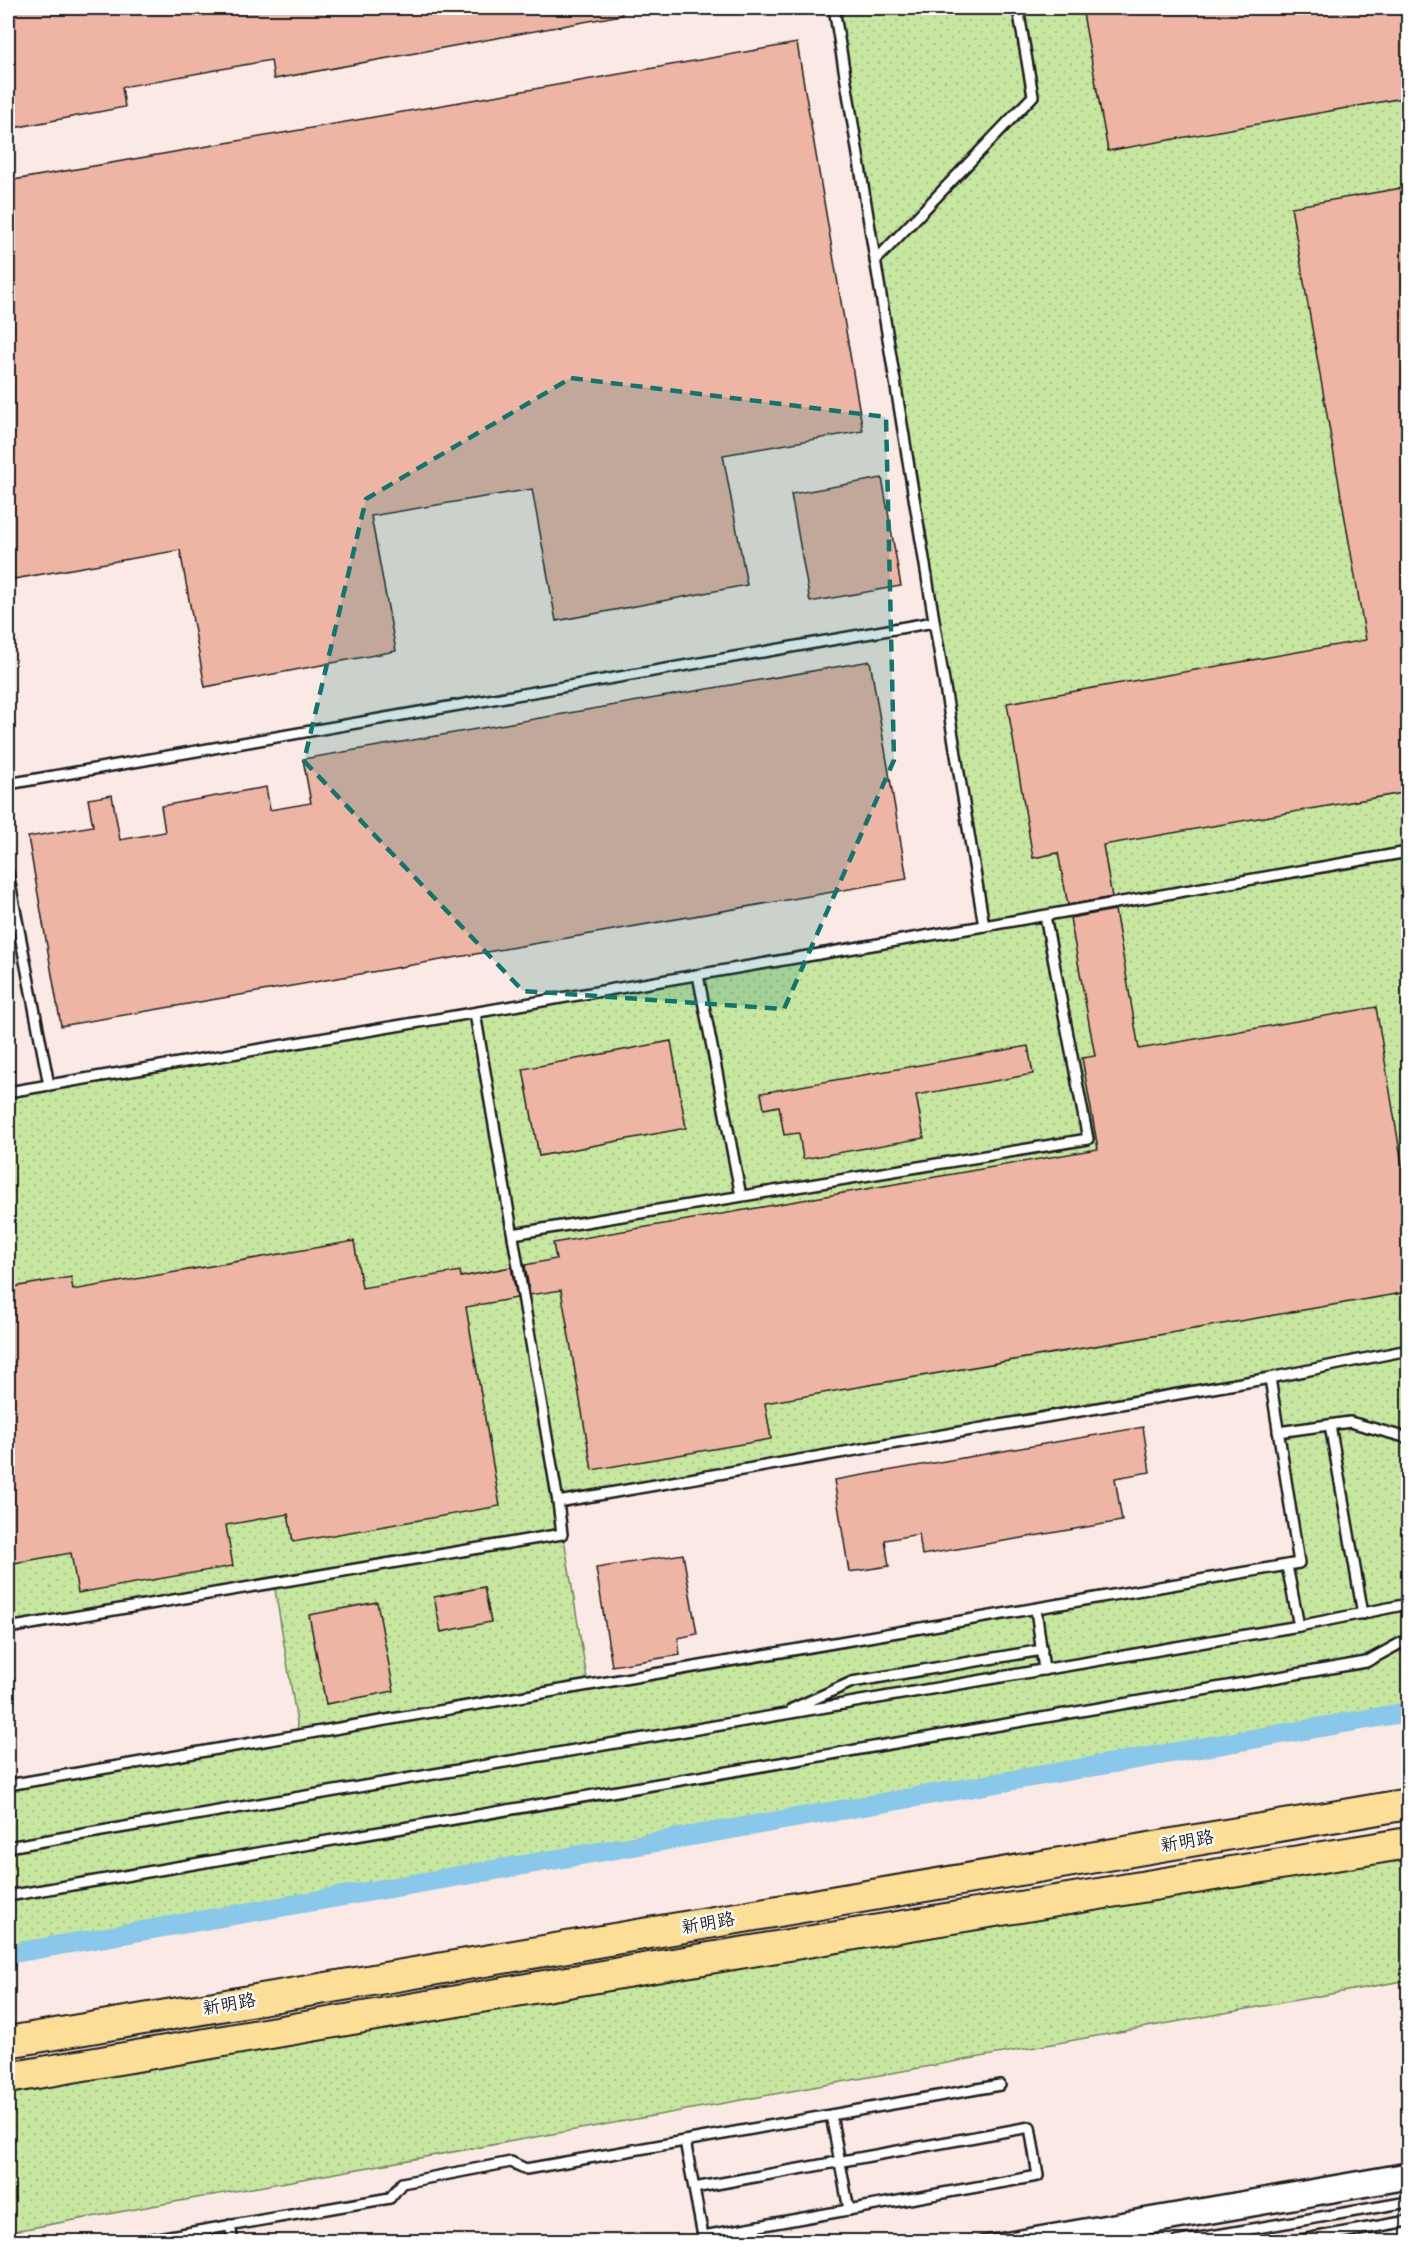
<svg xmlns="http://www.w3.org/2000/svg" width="1416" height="2249" font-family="Mynerve,'LXGW WenKai TC',sans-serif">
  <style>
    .built { fill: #fae9e4 }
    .grass { fill: url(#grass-dots); stroke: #72825e; stroke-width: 1.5; fill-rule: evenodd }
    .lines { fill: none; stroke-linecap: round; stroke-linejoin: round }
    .canal { stroke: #89c8ea; stroke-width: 20 }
    .building { fill: #eeb5a5; stroke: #1c1c1c; stroke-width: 1.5 }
    .service-casing { stroke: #1c1c1c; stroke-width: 14 }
    .primary-casing { stroke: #1c1c1c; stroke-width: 34 }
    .service { stroke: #fff; stroke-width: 9 }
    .primary { stroke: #fcde96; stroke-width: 30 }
    .marked { fill: #0f766e; fill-opacity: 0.2; stroke: #0f766e; stroke-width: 4.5; stroke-dasharray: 12 8; stroke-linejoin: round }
    .labels { text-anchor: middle; stroke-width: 4.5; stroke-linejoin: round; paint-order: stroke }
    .street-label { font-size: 18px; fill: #1c1c1c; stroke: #fff }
  </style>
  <defs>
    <pattern id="grass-dots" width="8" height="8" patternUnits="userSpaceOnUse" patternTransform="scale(1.5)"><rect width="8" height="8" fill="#c7e7a0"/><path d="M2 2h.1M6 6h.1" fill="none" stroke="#aac689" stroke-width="1.8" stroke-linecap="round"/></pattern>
  </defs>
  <rect width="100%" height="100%" fill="#fff"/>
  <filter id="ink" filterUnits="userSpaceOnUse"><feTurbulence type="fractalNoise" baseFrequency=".0167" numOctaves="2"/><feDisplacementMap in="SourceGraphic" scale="12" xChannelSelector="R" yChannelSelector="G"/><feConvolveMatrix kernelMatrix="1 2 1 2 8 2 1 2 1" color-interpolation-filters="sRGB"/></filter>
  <g filter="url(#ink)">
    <path class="built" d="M 8,8 L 1408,8 L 1408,2241 L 8,2242 Z"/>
    <g class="grass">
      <path d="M 834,8 L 1408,8 L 1408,1712 L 8,1954 L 8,1785 L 299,1735 L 274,1583 L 8,1628 L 8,1092 L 984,926 ZM 1269,1378 L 1299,1563 L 588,1685 L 558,1502 Z"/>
      <path d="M 1408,1845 L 1408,1980 L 8,2232 L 8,2080 Z"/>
    </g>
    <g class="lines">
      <path class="canal" d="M 8,1954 L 1408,1712"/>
    </g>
    <g class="building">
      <path d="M 8,8 L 621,8 L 622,15 L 274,79 L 271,60 L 122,87 L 125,107 L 8,129 Z"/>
      <path d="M 1082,8 L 1408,8 L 1408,97 L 1108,151 Z"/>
      <path d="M 797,43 L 863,431 L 723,455 L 747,585 L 556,621 L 532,489 L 371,516 L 396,651 L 205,687 L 180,550 L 8,580 L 8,181 Z"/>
      <path d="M 1408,187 L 1408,792 L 1103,845 L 1112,897 L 1068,905 L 1058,853 L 1033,858 L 1007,703 L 1366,640 L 1291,207 Z"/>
      <path d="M 882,478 L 901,586 L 810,602 L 791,494 Z"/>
      <path d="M 870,661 L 907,879 L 61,1026 L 28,837 L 93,826 L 88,799 L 112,795 L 120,840 L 165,832 L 161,806 L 266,787 L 270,810 L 311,803 L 303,759 Z"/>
      <path d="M 1115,910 L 1139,1049 L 1376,1007 L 1408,1200 L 1408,1292 L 765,1403 L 771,1439 L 592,1470 L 561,1290 L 530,1295 L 525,1265 L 556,1259 L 553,1243 L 1098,1149 L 1082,1058 L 1095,1056 L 1070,918 Z"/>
      <path d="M 671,1041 L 686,1128 L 539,1156 L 523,1069 Z"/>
      <path d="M 1028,1046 L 1033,1074 L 916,1095 L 924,1138 L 803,1159 L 799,1133 L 784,1135 L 779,1106 L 764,1109 L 761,1093 Z"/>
      <path d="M 354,1241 L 362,1288 L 460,1271 L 461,1277 L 511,1267 L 517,1298 L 466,1307 L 500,1506 L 293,1542 L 288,1514 L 226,1525 L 233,1566 L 78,1593 L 71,1553 L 8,1564 L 8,1288 L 71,1277 L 73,1290 Z"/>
      <path d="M 1143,1427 L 1150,1472 L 1115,1478 L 1122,1521 L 922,1555 L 919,1534 L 885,1540 L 889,1566 L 849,1572 L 834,1480 Z"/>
      <path d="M 683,1554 L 697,1634 L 678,1638 L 680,1655 L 612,1666 L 596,1568 Z"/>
      <path d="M 484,1587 L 491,1622 L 441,1632 L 434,1597 Z"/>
      <path d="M 377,1602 L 394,1691 L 326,1704 L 309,1615 Z"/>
    </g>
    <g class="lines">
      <g class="service-casing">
        <g id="service">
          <path d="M 875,261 L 1033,96 L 1018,8"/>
          <path d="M 8,784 L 934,622"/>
          <path d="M 8,873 L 49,1085"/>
          <path d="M 984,926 L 1408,852"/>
          <path d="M 698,975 L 741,1196"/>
          <path d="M 8,1092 L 984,926 L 834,8"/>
          <path d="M 513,1234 L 1088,1139 L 1045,916"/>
          <path d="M 1270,1378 L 1408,1350"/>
          <path d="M 1330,1425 L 1363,1614"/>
          <path d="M 1278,1432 L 1350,1422 L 1408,1438"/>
          <path d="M 1036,1609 L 1044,1670"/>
          <path d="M 1299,1626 L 1408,1604"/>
          <path d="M 8,1628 L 562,1534 L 558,1502"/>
          <path d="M 792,1709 L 852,1682 L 1042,1650"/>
          <path d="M 8,1785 L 1299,1563 L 1270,1378 L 558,1502 L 475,1013"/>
          <path d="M 8,1847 L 1299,1626 L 1287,1566"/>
          <path d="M 8,1896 L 1366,1662 L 1408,1639"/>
          <path d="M 831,2115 L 849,2210"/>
          <path d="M 685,2141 L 703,2236 L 1038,2176 L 1030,2127 L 694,2188"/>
          <path d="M 230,2225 L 233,2242"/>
          <path d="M 135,2242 L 390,2198 L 402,2183 L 511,2162 L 526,2169 L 1000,2085"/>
          <path d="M 981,2242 L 1408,2168"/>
          <path d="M 1028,2242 L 1408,2176"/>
          <path d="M 1073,2242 L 1408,2184"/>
          <path d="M 1176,2242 L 1408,2202"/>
          <path d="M 1289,2242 L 1408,2221"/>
          <path d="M 1358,2242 L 1408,2233"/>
        </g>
      </g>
      <g class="primary-casing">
        <g id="primary">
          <path d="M 8,2042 L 1408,1804"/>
          <path d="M 8,2078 L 673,1964 L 1408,1843"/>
        </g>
      </g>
      <use href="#service" class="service"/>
      <use href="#primary" class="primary"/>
    </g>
  </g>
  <path class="marked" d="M 571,378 L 886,417 L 894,760 L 784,1009 L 523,991 L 304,761 L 366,499 Z"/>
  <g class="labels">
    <g class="street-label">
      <text transform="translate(1187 1841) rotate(-10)" y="6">新明路</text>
      <text transform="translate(708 1923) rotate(-10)" y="6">新明路</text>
      <text transform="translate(229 2004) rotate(-10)" y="6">新明路</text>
    </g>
  </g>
  <rect width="1416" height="2249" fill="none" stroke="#fff" stroke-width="30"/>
  <rect x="15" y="15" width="1386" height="2219" fill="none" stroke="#1c1c1c" stroke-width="2" filter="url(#ink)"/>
</svg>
